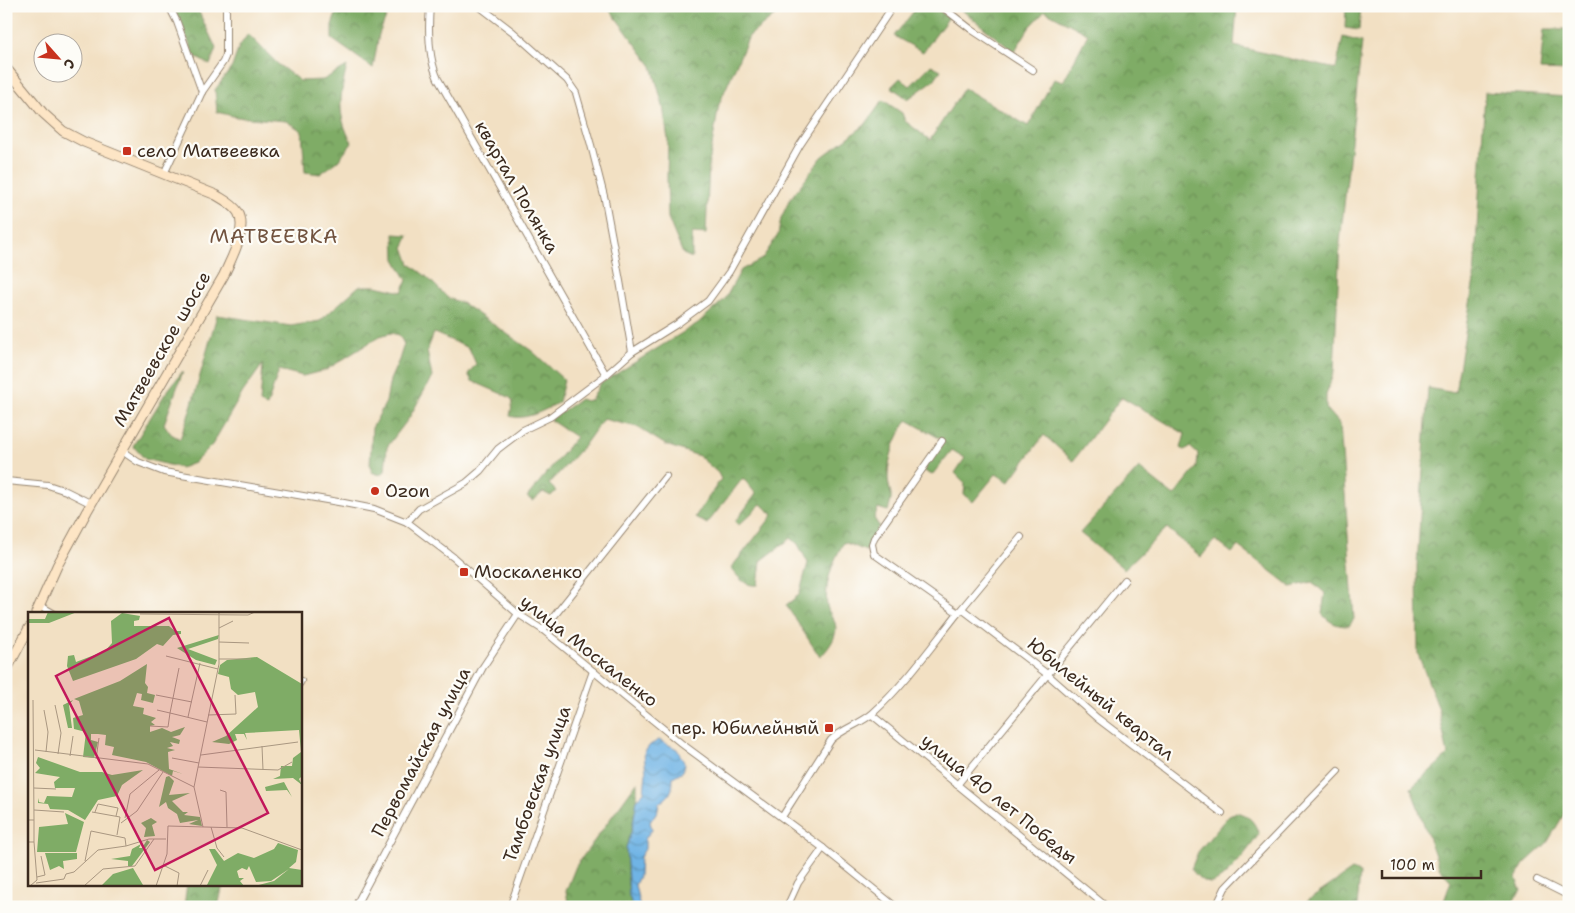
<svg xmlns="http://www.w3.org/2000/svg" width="1575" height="913" font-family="'Shantell Sans',sans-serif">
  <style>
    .forest { fill: url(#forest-crowns); stroke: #5d6b42 }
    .water { fill: url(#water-waves); stroke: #556f82 }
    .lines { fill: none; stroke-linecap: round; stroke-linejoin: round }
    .minor-casing { stroke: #968570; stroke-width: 8 }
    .secondary-casing { stroke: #968570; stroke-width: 11 }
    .minor { stroke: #fff; stroke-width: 6 }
    .secondary { stroke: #fde5c5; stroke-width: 9 }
    .poi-dot { fill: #c8321e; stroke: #fdfcf7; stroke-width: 2 }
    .labels { text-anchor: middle; stroke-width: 4.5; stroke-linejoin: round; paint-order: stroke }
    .poi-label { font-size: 18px; fill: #3b2a1e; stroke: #fdfcf7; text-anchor: start }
    .street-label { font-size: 18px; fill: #3b2a1e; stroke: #fdfcf7 }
    .quarter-label { font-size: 20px; letter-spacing: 1px; fill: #71523e; stroke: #fdfcf7 }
    .inset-road { fill: none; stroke: #a99781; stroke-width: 1 }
    .view { fill: #c2185b; fill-opacity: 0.15; stroke: #c2185b; stroke-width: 2.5 }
    .inset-edge { fill: none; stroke: #3b2a1e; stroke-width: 2.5 }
  </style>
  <defs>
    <pattern id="forest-crowns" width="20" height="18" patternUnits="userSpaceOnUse" patternTransform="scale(1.25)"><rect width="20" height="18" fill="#7fac66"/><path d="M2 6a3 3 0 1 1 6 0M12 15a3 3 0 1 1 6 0" fill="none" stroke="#698c53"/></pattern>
    <pattern id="water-waves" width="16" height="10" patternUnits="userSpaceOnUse" patternTransform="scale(1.25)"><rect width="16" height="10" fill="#6fb4e5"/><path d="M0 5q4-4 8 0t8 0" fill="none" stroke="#5c93b9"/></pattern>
  </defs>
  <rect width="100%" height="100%" fill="#fdfcf7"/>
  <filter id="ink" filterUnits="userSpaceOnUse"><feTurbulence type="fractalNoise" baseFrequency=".02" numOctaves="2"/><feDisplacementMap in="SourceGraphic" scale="10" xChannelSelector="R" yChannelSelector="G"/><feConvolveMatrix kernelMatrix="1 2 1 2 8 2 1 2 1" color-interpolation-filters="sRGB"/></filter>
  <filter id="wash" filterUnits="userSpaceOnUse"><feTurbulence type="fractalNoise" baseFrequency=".0096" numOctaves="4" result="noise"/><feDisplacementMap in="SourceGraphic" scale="20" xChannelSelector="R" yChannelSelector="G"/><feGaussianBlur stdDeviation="1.12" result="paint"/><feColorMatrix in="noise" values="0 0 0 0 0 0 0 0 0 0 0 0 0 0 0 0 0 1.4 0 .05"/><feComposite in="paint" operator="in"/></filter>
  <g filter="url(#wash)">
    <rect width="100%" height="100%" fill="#f2e0c3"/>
    <g class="forest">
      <path d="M 173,6 L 196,6 L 216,48 L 210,65 L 195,57 Z"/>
      <path d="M 339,6 L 391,6 L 379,34 L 373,68 L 332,39 L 332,25 Z"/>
      <path d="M 607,6 L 787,6 L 749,36 L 719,104 L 709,164 L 706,234 L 692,233 L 692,258 L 683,254 L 668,218 L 667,177 L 668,140 L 663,106 L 652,66 Z"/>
      <path d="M 918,6 L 931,6 L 949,17 L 923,52 L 894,36 Z"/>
      <path d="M 957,6 L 1110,6 L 1113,8 L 1114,6 L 1237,6 L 1234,46 L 1336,69 L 1343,37 L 1362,42 L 1340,242 L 1334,371 L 1326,395 L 1326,408 L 1340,424 L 1354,619 L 1349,626 C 1337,626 1330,623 1322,614 L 1325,593 L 1312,582 L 1291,587 L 1238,546 L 1232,553 L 1215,540 L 1201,557 L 1167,528 L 1124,569 L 1080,533 L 1139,468 L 1174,496 L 1197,467 L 1198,454 L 1190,447 L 1184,450 L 1181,448 L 1185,434 L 1122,397 L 1073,461 L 1044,435 L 1009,482 L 996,474 L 973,502 L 964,494 L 965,483 L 955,473 L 965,458 L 952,450 L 932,475 L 923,470 L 943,440 L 907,420 C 897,437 888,456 888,476 C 888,493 895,491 888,511 L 878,508 L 874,518 L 879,526 L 872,537 L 866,551 L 844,542 C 833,561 824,583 827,606 C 828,612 833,617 835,623 C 839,636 828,649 820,657 L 786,605 L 799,595 L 808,563 L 798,544 L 791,538 L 761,561 L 758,585 C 745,587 738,577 731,568 L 773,515 L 761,504 L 739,525 L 735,522 L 756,494 L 743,478 L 707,524 L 695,517 L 721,479 L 718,473 L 699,456 L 666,445 L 637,427 L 603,419 L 586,443 L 549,484 L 556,491 L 551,496 L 543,492 L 533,501 L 527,497 L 576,437 L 550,420 L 580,399 L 586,401 L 592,399 L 600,384 L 698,323 L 725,299 L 741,270 L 762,259 L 778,235 L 781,218 L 790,199 L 822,157 L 865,125 L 883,100 L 902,113 L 905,121 L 930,140 L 964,88 L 1028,126 L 1054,79 L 1063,82 L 1088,34 L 1045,11 L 1029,28 L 1014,52 Z"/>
      <path d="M 1346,6 L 1361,6 L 1359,30 L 1345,28 Z"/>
      <path d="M 1544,29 L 1569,29 L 1569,71 L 1540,70 Z"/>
      <path d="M 248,34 L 279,65 L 300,81 L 323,80 L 347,66 C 340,96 336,114 352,143 L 338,161 L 320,174 L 305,172 L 302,131 L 286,121 L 237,117 L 217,112 L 215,90 L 232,67 L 239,47 Z"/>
      <path d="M 931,65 L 941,70 L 934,80 L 908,99 L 891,87 L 900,78 L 910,86 Z"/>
      <path d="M 1485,92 L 1569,97 L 1569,798 L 1563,816 L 1547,843 L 1524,864 L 1516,878 L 1521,891 L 1507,907 L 1442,907 L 1451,881 L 1439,867 L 1411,788 L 1448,755 L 1438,707 L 1418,654 L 1417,566 L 1428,388 L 1455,393 L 1474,280 Z"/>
      <path d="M 394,234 L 408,235 L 404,247 L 410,264 L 427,277 L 448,298 L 462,303 L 532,351 L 564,380 L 559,402 C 546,410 525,421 510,416 L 513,401 L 509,397 L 472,381 L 468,374 L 476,364 L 469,348 L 434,333 L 427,351 L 432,377 L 409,418 L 387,447 L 385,471 C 381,476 378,475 372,472 L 370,466 L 372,428 L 386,402 L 390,380 L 399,360 L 404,344 L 399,335 L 391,333 L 380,336 L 326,370 L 303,376 L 279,370 L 267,406 L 260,403 L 263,364 L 243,392 L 212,445 L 194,463 L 181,468 L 145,459 L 133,446 L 165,394 L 183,371 L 164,424 L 171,434 L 180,439 L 190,411 L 217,315 L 291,326 L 320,321 L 359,286 L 376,286 L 402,292 L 407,280 L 395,259 Z"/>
      <path d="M 637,782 L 637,800 L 632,829 L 626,848 L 629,896 L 633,907 L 569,907 L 566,891 L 576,866 Z"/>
      <path d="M 1236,812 C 1250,816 1254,821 1259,834 C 1252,845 1223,884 1210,883 C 1201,882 1196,875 1191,869 L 1198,852 L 1229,815 Z"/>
      <path d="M 1352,870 L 1360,873 L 1357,907 L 1299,907 Z"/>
      <path d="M 187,884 L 223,884 L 218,907 L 184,907 Z"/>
    </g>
    <path class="water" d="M 659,740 L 677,749 L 685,764 L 683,771 L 673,777 C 673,790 671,796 659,803 L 658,810 L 650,822 L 652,829 L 645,839 L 645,849 L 640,857 L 639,876 L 635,885 L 640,907 L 633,907 L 629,896 L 626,848 L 632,829 L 637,800 L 644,792 L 646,773 L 644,753 L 650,745 Z"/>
  </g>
  <g filter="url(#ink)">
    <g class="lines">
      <g class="minor-casing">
        <g id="minor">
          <path d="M 169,6 L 177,22 L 202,92"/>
          <path d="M 430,6 C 428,30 428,57 438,79 L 606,375"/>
          <path d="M 479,6 L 513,32 L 567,80 L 576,93 L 591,145 L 605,200 L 620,281 L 632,352"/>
          <path d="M 941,6 L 972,30 L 1033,70"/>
          <path d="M 164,174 L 202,92 L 223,62 L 226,55 L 226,6"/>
          <path d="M 942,441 L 874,538 L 872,544 L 874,554 L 958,613 L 1021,537"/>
          <path d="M 122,451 L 138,462 L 164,472 L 344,503 L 374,509 L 407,522 L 453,557 L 518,614 L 543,630 L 682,744 L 823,848 L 896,907"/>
          <path d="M 6,481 L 48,485 L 66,491 L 92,504"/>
          <path d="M 407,522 L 419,509 L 466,483 L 480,471 L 498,449 L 523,430 L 550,417 L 606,375 L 632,352 L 677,324 L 708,301 L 729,272 L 800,145 L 893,6"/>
          <path d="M 39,605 L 53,613"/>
          <path d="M 962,609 L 1047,674 L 1097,718 L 1222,813"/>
          <path d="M 543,630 L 666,476"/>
          <path d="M 300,683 L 301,681"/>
          <path d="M 872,715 L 1107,907"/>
          <path d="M 957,785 L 1125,580"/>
          <path d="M 782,817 L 831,740 C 843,728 861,724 873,713 C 905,684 931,647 958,613"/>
          <path d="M 1537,880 L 1569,896"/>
          <path d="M 355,907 L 483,667 L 518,614"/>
          <path d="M 510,907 L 593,671"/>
          <path d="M 787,907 L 798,883 L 823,848"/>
          <path d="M 1216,907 L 1225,888 L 1338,771"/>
        </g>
      </g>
      <g class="secondary-casing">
        <g id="secondary">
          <path d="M 6,68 L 43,113 L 63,131 L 84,142 L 216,195 C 224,200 233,204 238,212 C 248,229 231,259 224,275 L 87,511 L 57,566 L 36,613"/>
          <path d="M 6,671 L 29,628"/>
        </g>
      </g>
      <use href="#minor" class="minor"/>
      <use href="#secondary" class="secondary"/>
    </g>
  </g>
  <g class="poi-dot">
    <rect x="122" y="146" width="10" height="10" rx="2.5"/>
    <circle cx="375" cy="491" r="5"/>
    <rect x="459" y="567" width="10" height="10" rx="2.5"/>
    <rect x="824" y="723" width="10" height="10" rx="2.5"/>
  </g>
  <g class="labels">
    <g class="poi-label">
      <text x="137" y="157">село Матвеевка</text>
      <text x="385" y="497">Ozon</text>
      <text x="474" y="578">Москаленко</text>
      <text x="819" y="734" text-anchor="end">пер. Юбилейный</text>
    </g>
    <g class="street-label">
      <text transform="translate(517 187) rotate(60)" y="6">квартал Полянка</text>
      <text transform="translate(162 349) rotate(-60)" y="6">Матвеевское шоссе</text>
      <text transform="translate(589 651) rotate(38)" y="6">улица Москаленко</text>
      <text transform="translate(1101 699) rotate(39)" y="6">Юбилейный квартал</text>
      <text transform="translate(421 752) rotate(-62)" y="6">Первомайская улица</text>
      <text transform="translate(537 784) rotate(-70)" y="6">Тамбовская улица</text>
      <text transform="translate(999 799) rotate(39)" y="6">улица 40 лет Победы</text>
    </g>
    <g class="quarter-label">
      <text x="274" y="243">МАТВЕЕВКА</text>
    </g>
  </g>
  <g transform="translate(28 612)">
    <rect width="274" height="274" fill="#f2e0c3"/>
    <path d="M 20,0 L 49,0 L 21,11 L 0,11 L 0,7 L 17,7 ZM 94,1 L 112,4 L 111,8 L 106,9 L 106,14 L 141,14 L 147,19 L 153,19 L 153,22 L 145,23 L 135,34 L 129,32 L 108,47 L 45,69 L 39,54 L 40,44 L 46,43 L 48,50 L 77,39 L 84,31 L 83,9 ZM 191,23 L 190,27 L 160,37 L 189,48 L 187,53 L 168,48 L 149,36 ZM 229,45 L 274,72 L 274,164 L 271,167 L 274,173 L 265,166 L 245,167 L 252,164 L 253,154 L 264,154 L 265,146 L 273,140 L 271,118 L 217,121 L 219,128 L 216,122 L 207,122 L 209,128 L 201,132 L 184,130 L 198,124 L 230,95 L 227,80 L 210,83 L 203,77 L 201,65 L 190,62 L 192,53 L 199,48 ZM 119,52 L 117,71 L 120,75 L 119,81 L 127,83 L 125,91 L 113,88 L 114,82 L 109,81 L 105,94 L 116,96 L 115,102 L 128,106 L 123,110 L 127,113 L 122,114 L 122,120 L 134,116 L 143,120 L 157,115 L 152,123 L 144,125 L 152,128 L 151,132 L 142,130 L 145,134 L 139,136 L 147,138 L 140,140 L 141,157 L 155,162 L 145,159 L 144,164 L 118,150 L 84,143 L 86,135 L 77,133 L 78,123 L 70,122 L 63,122 L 63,128 L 70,130 L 66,146 L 55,145 L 58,120 L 46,117 L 45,106 L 55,103 L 51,89 L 46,87 L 92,69 ZM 45,88 L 41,93 L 44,116 L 40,116 L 35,93 ZM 10,145 L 52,160 L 74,160 L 84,163 L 115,158 L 94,173 L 89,184 L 70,188 L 57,208 L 40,198 L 22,197 L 20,192 L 10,191 L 10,186 L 11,190 L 16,191 L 19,184 L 44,185 L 47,176 L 27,176 L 26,170 L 32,165 L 7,161 L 12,156 L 8,151 ZM 141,164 L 146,169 L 141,183 L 162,181 L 144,189 L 155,200 L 160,200 L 156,203 L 172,205 L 174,214 L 161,212 L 170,208 L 152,211 L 149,202 L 140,196 L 138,190 L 131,195 L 138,165 ZM 256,170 L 264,185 L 259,178 L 238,179 L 237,175 ZM 37,201 L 56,210 L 48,240 L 9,240 L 11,215 L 40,212 ZM 123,206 L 129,210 L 124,213 L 127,224 L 116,225 L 118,216 L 113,211 ZM 119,228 L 122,230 L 104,254 L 100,254 L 100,249 L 83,247 L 102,244 L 104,237 L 113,232 L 111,236 L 114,236 ZM 250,231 L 270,238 L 268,250 L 261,256 L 274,258 L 274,274 L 227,274 L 246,269 L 261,257 L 243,269 L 228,270 L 221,254 L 219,258 L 214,256 L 209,259 L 211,266 L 216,266 L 212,269 L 216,274 L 179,273 L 189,253 L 181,237 L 187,237 L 196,249 L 210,241 L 226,246 L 246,237 ZM 17,241 L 49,241 L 49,247 L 35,249 L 36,257 L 31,254 L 22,258 ZM 105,256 L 115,273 L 73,274 L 85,262 Z" fill="#7fac66"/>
    <path class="inset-road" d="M 112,2 L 220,3 L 227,0M 191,16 L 205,9M 191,30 L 221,31M 138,44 L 190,57M 191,47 L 223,47M 128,83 L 164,90M 5,88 L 6,208M 27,93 L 33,121 L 30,142M 16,98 L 20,120 L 18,140M 142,101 L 151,56M 142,101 L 179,110M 180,103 L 208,102 L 207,83M 160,105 L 172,51M 122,114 L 140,115 L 142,101 L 129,98M 234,134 L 235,158M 7,138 L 120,152 L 166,175M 173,143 L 270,130M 42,144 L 45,124M 144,146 L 171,151M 68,147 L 71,126M 170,155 L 250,158 L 264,150M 6,176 L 28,177M 192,178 L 198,180 L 199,215M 6,198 L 36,200M 64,200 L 92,205 L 89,223M 67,200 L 70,192 L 90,196 L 88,204M 97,206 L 102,182 L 131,158M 0,208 L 6,208 L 6,230 L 0,230M 93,211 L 109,199 L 135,160M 175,215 L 166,175 L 191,52 L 191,0M 183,215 L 189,236 L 196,245M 98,234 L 121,227 L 138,227M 135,253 L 151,261 L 149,274M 46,260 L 70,238 L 98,234 L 97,226 L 63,219 L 57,249M 9,265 L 17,263 L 13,244M 8,271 L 36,267 L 38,262 L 46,260M 2,274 L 9,268 L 6,230M 56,274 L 75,257 L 107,254 L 126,227M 128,274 L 139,242 L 140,214 L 214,216 L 274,238M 172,274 L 180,258"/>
    <path class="view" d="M 141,6 L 240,201 L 127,258 L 28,64 Z"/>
    <rect width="274" height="274" class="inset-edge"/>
  </g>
  <rect width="1575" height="913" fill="none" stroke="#fdfcf7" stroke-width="25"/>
  <g transform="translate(58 58) rotate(117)"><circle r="24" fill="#fdfcf7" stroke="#afa8a0"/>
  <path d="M0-4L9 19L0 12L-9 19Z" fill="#c8321e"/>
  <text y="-8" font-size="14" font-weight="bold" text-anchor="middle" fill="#3b2a1e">С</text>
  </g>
  <path d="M1382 870v8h99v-8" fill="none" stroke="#3b2a1e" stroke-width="2.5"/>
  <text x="1390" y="870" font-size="15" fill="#3b2a1e" stroke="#fdfcf7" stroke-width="4" paint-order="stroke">100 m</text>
</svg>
